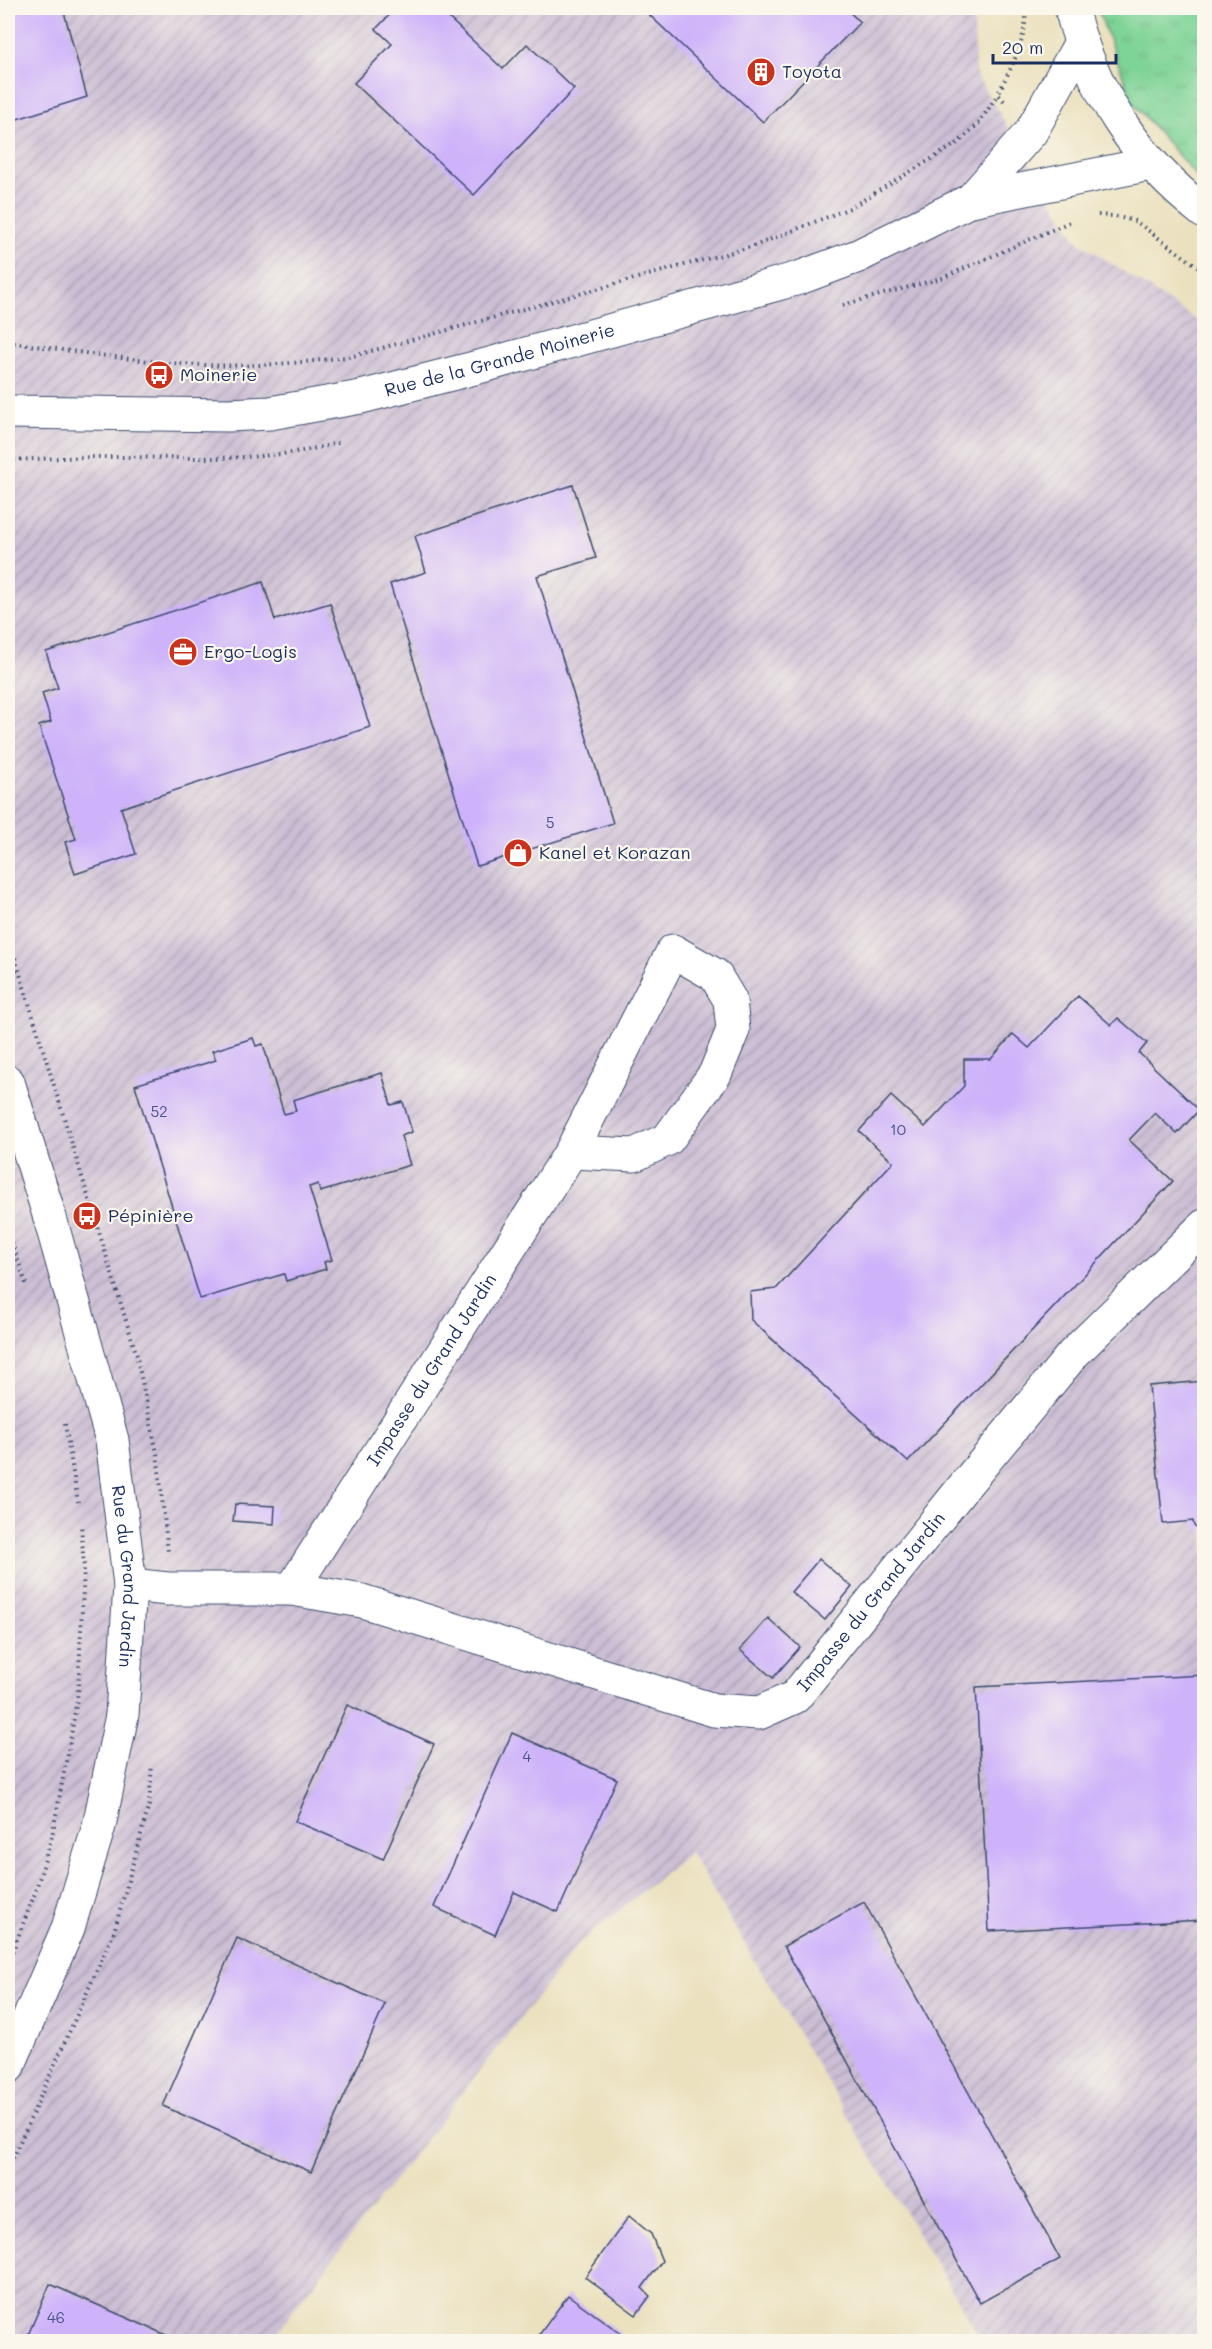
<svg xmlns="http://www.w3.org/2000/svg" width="1212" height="2349" font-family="Mali,sans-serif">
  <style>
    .industrial { fill: url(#industrial-furrows) }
    .grass { fill: url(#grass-tufts); stroke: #4c817a; stroke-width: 1.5 }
    .building { fill: #ceb3fa }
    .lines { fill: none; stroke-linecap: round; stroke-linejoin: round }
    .minor-casing { stroke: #3a4a6d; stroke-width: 35 }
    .major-casing { stroke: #3a4a6d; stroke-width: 35 }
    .path { stroke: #3a4a6d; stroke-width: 4; stroke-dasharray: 1.5 4.5; stroke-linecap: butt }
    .minor { stroke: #fff; stroke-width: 33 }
    .major { stroke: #fff; stroke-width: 33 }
    .labels { text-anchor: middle; stroke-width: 4.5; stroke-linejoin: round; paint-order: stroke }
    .number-label { font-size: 15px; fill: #485085 }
    .poi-label { font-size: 18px; fill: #1b2f5e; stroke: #fbf7ec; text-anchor: start }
    .street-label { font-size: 18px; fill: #1b2f5e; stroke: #fbf7ec }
  </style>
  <defs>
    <pattern id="industrial-furrows" width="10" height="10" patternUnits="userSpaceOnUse" patternTransform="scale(1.5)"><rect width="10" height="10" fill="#ccbed4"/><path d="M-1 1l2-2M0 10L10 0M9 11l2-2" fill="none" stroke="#a59baf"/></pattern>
    <pattern id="grass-tufts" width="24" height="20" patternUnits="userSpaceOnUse" patternTransform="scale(1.5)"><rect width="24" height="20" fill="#7ed396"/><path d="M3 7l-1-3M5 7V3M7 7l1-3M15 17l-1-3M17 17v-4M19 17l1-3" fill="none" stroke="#6cb584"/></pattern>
  </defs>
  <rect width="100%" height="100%" fill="#fbf7ec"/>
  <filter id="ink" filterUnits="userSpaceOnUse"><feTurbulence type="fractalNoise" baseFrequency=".0167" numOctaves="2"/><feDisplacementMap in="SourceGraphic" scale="12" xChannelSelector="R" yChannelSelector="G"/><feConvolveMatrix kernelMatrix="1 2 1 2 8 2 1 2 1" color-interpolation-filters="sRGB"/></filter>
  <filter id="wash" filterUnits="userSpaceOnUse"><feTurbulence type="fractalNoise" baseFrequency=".008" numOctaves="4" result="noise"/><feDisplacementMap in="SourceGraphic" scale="24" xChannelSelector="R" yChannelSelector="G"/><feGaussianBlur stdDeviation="1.35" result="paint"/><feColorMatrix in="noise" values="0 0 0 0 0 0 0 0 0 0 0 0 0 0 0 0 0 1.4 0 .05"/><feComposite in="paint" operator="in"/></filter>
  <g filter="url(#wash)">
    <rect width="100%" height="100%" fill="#ebe1bf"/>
    <path class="industrial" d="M 8,8 L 974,8 L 975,73 L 1076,240 L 1204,325 L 1204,2341 L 982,2341 L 690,1852 L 578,1944 L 297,2305 L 271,2341 L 8,2342 Z"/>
    <path class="grass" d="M 1097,8 L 1204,8 L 1204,183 L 1199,179 L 1134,104 Z"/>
    <g id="blocks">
      <g class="building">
        <path d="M 8,8 L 63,8 L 87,97 L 8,122 Z"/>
        <path d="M 396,8 L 438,8 L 503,69 L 527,44 L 574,89 L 474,195 L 354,83 L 392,44 L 376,29 Z"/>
        <path d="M 642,8 L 845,8 L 860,22 L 763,122 Z"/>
        <path d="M 573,485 L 596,558 L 537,576 L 613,823 L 477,866 L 390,584 L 426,572 L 415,536 Z"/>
        <path d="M 263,582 L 275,620 L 330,603 L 370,727 L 121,808 L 136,854 L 75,874 L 65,842 L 76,839 L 39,726 L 51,722 L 42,693 L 58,688 L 46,652 Z"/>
        <path d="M 1078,996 L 1111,1025 L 1118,1018 L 1147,1043 L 1139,1053 L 1199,1110 L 1177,1134 L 1155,1113 L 1129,1140 L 1173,1181 L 908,1462 L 751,1320 L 750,1292 L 776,1289 L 893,1162 L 859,1131 L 891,1096 L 925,1127 L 964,1086 L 964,1059 L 991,1059 L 1013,1034 L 1029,1048 Z"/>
        <path d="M 253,1038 L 256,1046 L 263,1044 L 284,1114 L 296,1111 L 293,1100 L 382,1073 L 391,1105 L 403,1102 L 412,1132 L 401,1136 L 410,1165 L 320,1192 L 318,1184 L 309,1187 L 332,1260 L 324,1262 L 326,1269 L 286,1281 L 284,1274 L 200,1299 L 135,1085 L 216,1060 L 212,1051 Z"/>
        <path d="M 1204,1381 L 1204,1533 L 1203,1533 L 1194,1526 L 1193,1521 L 1163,1524 L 1149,1386 Z"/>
        <path d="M 235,1504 L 275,1506 L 274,1524 L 233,1521 Z"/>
        <path d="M 819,1559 L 852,1587 L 825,1620 L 791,1592 Z"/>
        <path d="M 768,1618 L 800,1647 L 773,1678 L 740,1650 Z"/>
        <path d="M 1204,1675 L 1204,1920 L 989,1931 L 976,1687 Z"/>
        <path d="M 347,1705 L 434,1744 L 383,1859 L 295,1821 Z"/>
        <path d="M 512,1733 L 617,1779 L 558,1912 L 514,1892 L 495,1935 L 434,1907 Z"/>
        <path d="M 864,1902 L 1060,2259 L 980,2303 L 784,1946 Z"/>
        <path d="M 237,1938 L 385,2004 L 311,2172 L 163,2106 Z"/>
        <path d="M 629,2216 L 651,2234 L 662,2261 L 642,2288 L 650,2296 L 636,2315 L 585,2277 Z"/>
        <path d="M 50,2284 L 182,2342 L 25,2342 Z"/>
        <path d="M 568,2295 L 620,2333 L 614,2342 L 534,2342 Z"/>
      </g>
    </g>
  </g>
  <g filter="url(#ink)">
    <use href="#blocks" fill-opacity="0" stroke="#3a4a6d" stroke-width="1.5"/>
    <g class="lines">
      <g class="minor-casing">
        <g id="minor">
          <path id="s1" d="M 8,1082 L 50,1218 L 112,1440 L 130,1585 L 122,1715 L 99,1826 L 68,1928 L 8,2067"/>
          <path id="s2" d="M 130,1585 L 168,1589 L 292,1589 L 362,1601 L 714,1710 L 759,1713 L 795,1697 L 965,1485 L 1074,1353 L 1204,1226"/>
          <path id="s3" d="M 292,1589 L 571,1152 L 673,951 L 715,975 L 730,1000 L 733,1030 L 715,1074 L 668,1139 L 634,1155 L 571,1152"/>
        </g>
      </g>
      <g class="major-casing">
        <g id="major">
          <path d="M 1071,8 C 1093,93 1135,158 1204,212"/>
          <path d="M 971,200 L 1031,132 L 1080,44"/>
          <path id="s4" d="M 8,412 L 229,415 L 270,413 L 361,397 L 490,364 L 799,278 L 858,256 L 971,200 L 1150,164"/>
        </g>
      </g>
      <g class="path">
        <path d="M 1004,101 L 998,94 C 1013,63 1026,42 1026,8"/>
        <path d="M 1098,215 L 1113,216 L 1135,221 L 1204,271"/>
        <path d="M 843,305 L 942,278 L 1072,221"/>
        <path d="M 8,342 C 66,350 125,360 184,364 C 240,368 298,364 353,356 L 754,246 L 850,208 L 958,143 L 979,123 L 998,94"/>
        <path d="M 8,460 C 41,459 75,457 108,457 C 186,457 266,464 341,442"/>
        <path d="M 8,935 L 136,1353 L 157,1453 L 168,1552"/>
        <path d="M 8,1231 L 27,1287"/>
        <path d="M 65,1424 L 78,1502"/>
        <path d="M 8,1963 L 35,1893 L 52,1836 L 71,1736 L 78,1692 L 84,1568 L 81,1524"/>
        <path d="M 8,2169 L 114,1932 L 149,1805 L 152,1765"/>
      </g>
      <use href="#minor" class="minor"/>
      <use href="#major" class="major"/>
    </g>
  </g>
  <defs>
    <g id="building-disc" transform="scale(1.5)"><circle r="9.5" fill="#c8321e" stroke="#fbf7ec"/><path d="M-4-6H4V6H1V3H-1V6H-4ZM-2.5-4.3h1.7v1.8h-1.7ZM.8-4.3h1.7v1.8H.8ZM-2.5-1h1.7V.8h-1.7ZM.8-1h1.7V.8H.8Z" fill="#fff"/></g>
    <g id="bus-disc" transform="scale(1.5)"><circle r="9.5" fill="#c8321e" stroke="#fbf7ec"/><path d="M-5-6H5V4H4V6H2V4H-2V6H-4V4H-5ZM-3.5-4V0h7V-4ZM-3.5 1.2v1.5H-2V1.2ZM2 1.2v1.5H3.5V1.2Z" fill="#fff"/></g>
    <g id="office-disc" transform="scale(1.5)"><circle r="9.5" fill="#c8321e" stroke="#fbf7ec"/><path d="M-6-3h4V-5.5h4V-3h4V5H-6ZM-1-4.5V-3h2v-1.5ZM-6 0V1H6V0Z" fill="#fff"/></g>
    <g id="shop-disc" transform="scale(1.5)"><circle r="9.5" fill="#c8321e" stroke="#fbf7ec"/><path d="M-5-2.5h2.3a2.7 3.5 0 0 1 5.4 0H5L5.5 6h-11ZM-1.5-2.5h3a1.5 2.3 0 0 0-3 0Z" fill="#fff"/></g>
  </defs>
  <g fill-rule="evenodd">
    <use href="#building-disc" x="761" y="72"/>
    <use href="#bus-disc" x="159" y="375"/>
    <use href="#office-disc" x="183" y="652"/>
    <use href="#shop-disc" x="518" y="853"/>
    <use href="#bus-disc" x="87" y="1216"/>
  </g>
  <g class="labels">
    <g class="number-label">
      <text x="550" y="828">5</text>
      <text x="159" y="1117">52</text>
      <text x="898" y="1135">10</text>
      <text x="527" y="1762">4</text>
      <text x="56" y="2323">46</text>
    </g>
    <g class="poi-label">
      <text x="782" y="78">Toyota</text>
      <text x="180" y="381">Moinerie</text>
      <text x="204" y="658">Ergo-Logis</text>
      <text x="539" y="859">Kanel et Korazan</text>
      <text x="108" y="1222">Pépinière</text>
    </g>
    <g class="street-label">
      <text dy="6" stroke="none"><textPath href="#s4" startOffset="498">Rue de la Grande Moinerie</textPath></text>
      <text dy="6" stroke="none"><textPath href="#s3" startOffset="260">Impasse du Grand Jardin</textPath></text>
      <text dy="6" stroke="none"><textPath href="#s1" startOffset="510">Rue du Grand Jardin</textPath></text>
      <text dy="6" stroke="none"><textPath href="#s2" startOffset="808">Impasse du Grand Jardin</textPath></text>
    </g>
  </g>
  <rect width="1212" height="2349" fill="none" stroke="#fbf7ec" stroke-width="30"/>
  <path d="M993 54v9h123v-9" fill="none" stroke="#1b2f5e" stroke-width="3"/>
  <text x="1002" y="54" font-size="18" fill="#1b2f5e" stroke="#fbf7ec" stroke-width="4.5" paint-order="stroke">20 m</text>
</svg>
